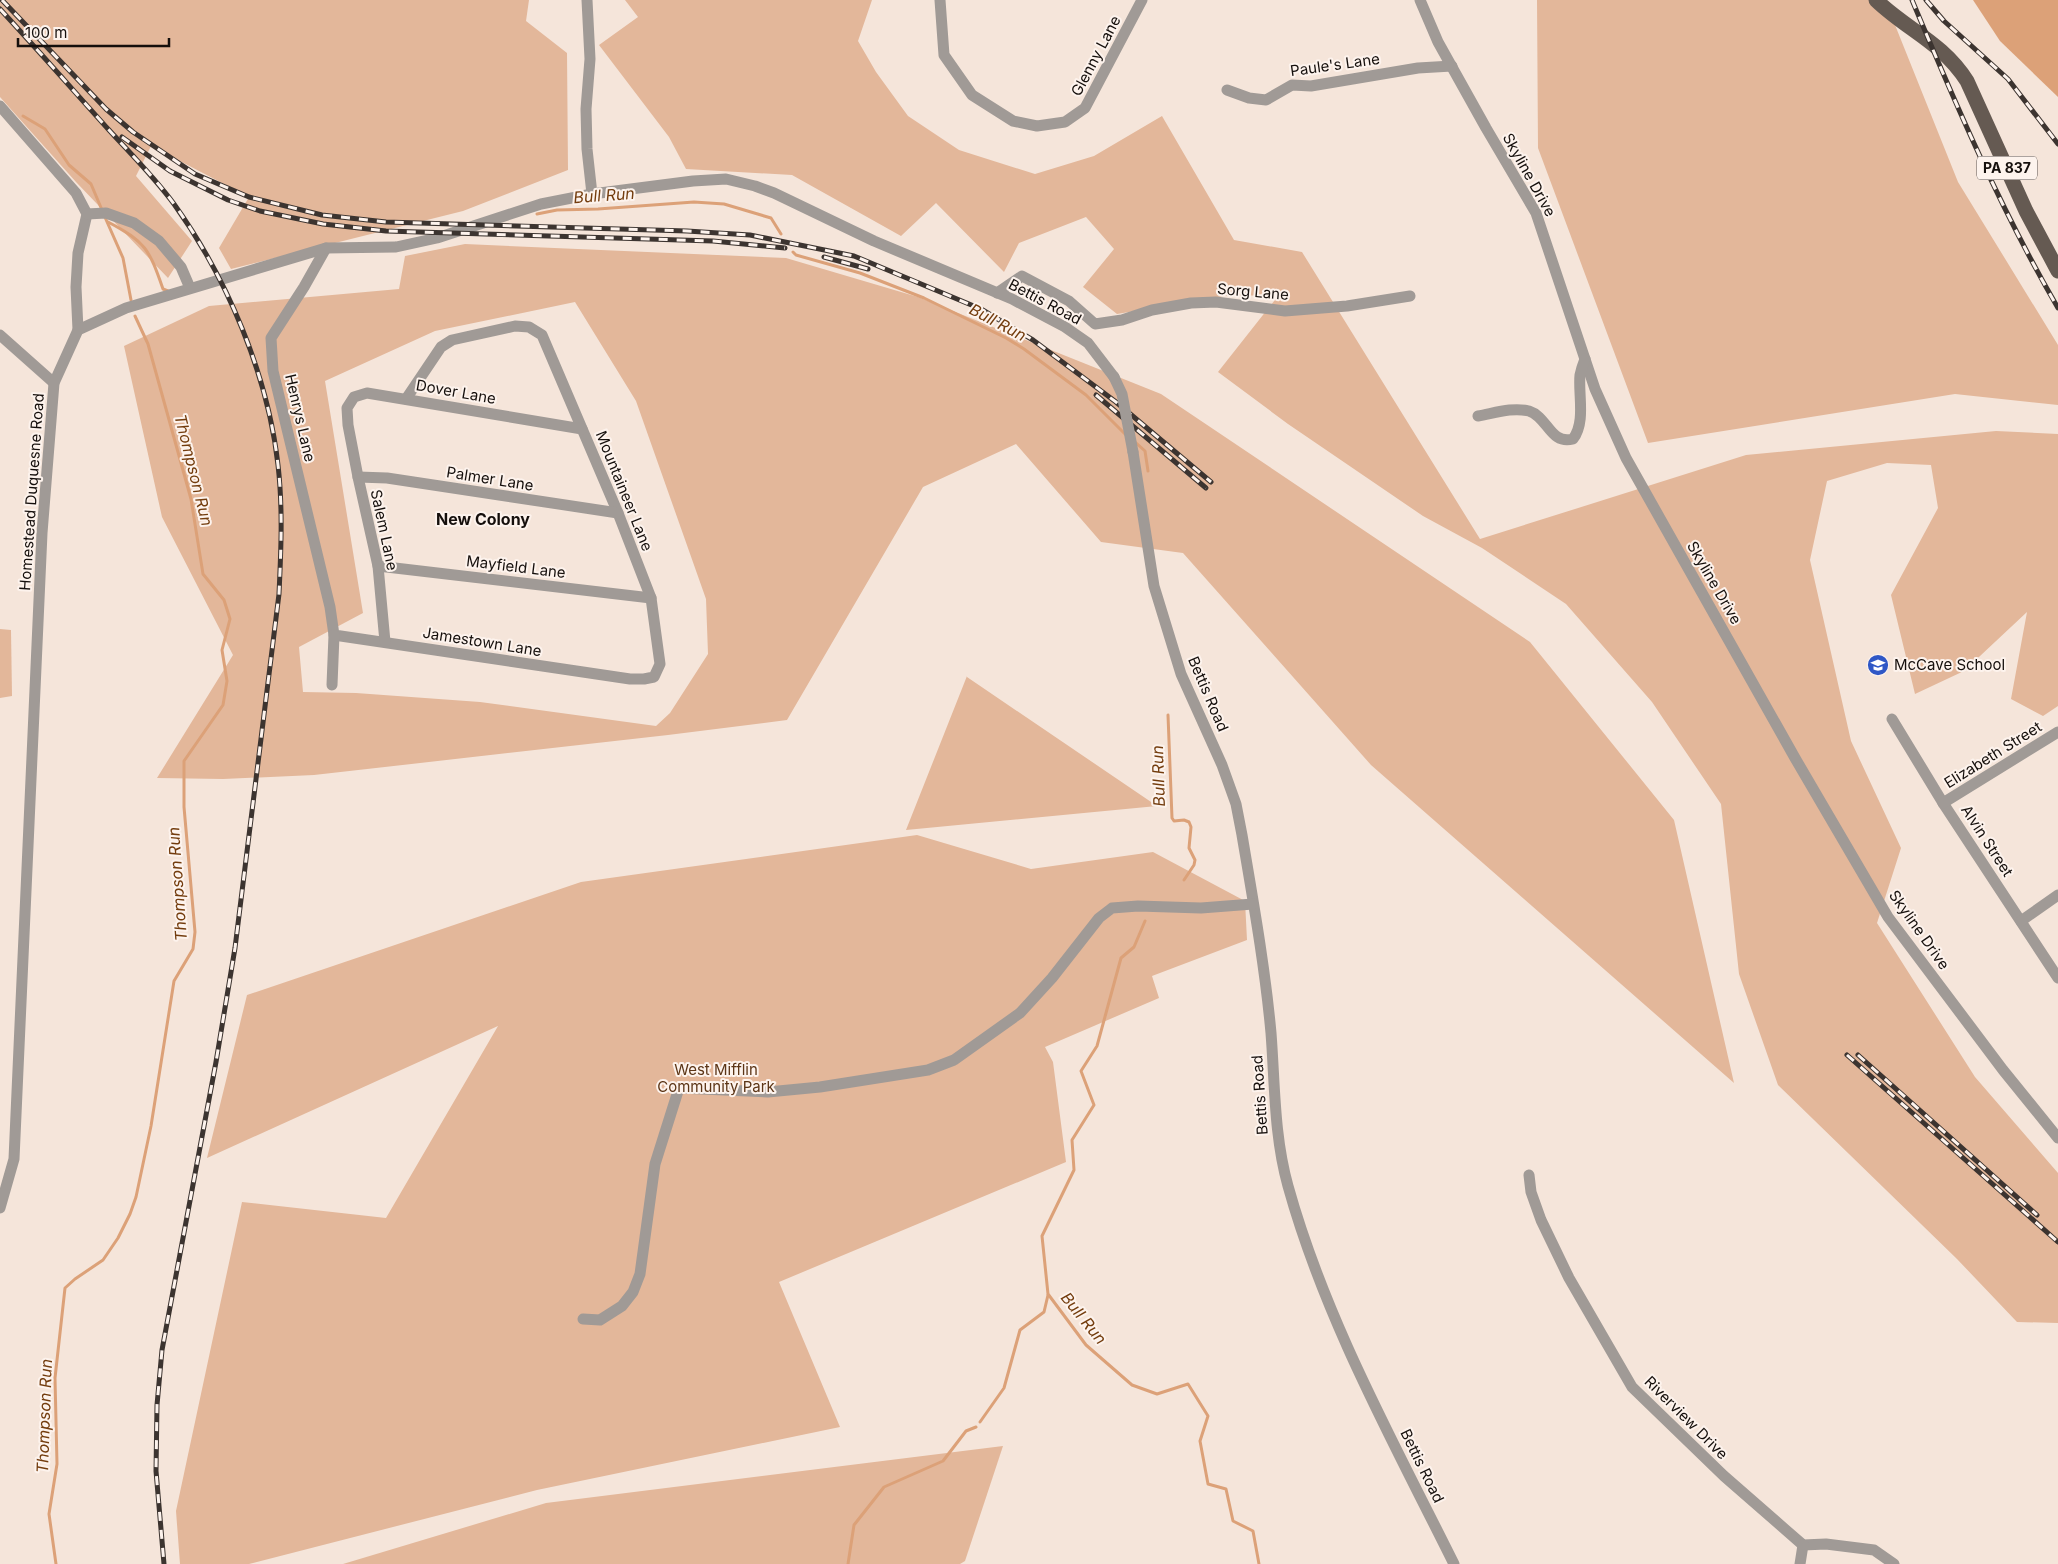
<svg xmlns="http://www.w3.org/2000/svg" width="2058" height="1564" font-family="Inter,sans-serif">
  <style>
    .green { fill: #e3b79a; fill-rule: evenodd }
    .water { fill: #dca178 }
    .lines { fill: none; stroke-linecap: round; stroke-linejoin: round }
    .stream { stroke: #dca178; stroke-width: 3 }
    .minor { stroke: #a09a96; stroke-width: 11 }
    .major { stroke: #655a52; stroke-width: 15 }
    .rail-casing { stroke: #3c3430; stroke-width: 5 }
    .rail { stroke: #fdf3ed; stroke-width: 3; stroke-dasharray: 9; stroke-linecap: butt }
    .minor-bridge { stroke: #a09a96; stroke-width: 11 }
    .labels { text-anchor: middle; stroke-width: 4; stroke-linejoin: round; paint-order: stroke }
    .shield { fill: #fdf3ed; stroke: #5b5350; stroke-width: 1 }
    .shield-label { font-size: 14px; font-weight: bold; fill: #150f0c }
    .street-label { font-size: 15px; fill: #150f0c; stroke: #fdf3ed }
    .poi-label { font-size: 15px; fill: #150f0c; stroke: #fdf3ed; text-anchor: start }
    .park-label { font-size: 15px; fill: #5c3516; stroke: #fdf3ed }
    .water-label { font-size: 16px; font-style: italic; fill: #733c0d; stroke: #fdf3ed }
    .neighbourhood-label { font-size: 16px; font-weight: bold; fill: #150f0c; stroke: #fdf3ed }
  </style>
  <rect width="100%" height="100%" fill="#f5e5da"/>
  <g class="green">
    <path d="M 0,0 L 529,0 L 526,21 L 567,53 L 568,170 L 463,211 L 231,269 L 219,248 L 249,197 L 151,146 L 136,176 L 192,241 L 168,278 L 76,182 L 0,97 Z"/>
    <path d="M 625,0 L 872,0 L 858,41 L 876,72 L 908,116 L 959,150 L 1035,174 L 1094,156 L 1162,116 L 1234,240 L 1302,252 L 1480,539 L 1746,455 L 1996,431 L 2058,434 L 2058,706 L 2043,716 L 2011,699 L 2027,612 L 1964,671 L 1915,694 L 1891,595 L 1938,508 L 1931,465 L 1887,463 L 1827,481 L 1810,560 L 1851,741 L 1901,848 L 1877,923 L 1975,1077 L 2058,1173 L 2058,1323 L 2017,1322 L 1957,1259 L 1778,1085 L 1739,974 L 1721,804 L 1652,702 L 1566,604 L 1482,548 L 1423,516 L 1288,424 L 1218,372 L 1278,296 L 1230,295 L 1117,314 L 1083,287 L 1114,249 L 1086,217 L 1019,243 L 1004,272 L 936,203 L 901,236 L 792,175 L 686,169 L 669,137 L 599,45 L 638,17 Z"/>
    <path d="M 1537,0 L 1885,0 L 1958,182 L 2058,345 L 2058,405 L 1955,394 L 1648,443 L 1538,148 Z"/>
    <path d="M 465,244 L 786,258 L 918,297 L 1161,394 L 1530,642 L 1674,820 L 1734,1083 L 1371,765 L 1183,553 L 1101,542 L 1016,444 L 923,487 L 787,720 L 668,735 L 314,775 L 223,779 L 157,778 L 233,655 L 162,517 L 124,346 L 209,306 L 399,289 L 405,256 ZM 575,302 L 636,401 L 706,599 L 708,654 L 670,713 L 656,726 L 480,702 L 356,693 L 303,692 L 299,647 L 363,613 L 325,381 L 435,331 Z"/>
    <path d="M 0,629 L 11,630 L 12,696 L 0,698 Z"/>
    <path d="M 967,676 L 967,677 L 1157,806 L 906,830 Z"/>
    <path d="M 917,835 L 1031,869 L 1153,852 L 1245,901 L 1247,940 L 1152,976 L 1159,998 L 1045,1047 L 1053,1062 L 1066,1162 L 779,1282 L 840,1427 L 537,1490 L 249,1564 L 180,1564 L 176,1511 L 242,1202 L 386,1218 L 498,1026 L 207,1158 L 247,995 L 581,882 Z"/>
    <path d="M 1003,1446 L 965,1561 L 960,1564 L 343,1564 L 546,1503 Z"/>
  </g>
  <path class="water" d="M 1973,0 L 2058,0 L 2058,97 L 2000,41 Z"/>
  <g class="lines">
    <g class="stream">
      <path d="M 23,116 L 45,129 L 69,165 L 91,184 L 102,210"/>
      <path d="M 537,214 L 557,210 L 598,209 L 694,202 L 724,204 L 771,218 L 781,234"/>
      <path d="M 104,215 L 123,258 L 131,300"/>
      <path d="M 108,222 C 146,242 149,249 163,289 L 168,291"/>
      <path d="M 793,252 L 796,255 L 860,273 L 924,298 L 1006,338 L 1024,349 L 1086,395 L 1126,435"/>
      <path d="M 1135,442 L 1145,451 L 1148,471"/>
      <path d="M 1168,715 L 1172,818 L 1174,821 L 1184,820 L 1189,822 L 1191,827 L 1189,848 L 1195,860 L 1194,865 L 1184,880"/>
      <path d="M 1145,921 L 1134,947 L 1121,958 L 1097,1046 L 1081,1071 L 1094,1105 L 1072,1140 L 1074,1170 L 1042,1236 L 1048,1294 L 1086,1345 L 1132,1385 L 1157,1394 L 1188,1384 L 1208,1416 L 1200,1441 L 1208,1484 L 1226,1489 L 1233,1521 L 1253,1531 L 1259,1564"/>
      <path d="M 980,1422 L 1004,1388 L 1020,1330 L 1044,1312 L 1048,1295"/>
      <path d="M 56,1564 L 49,1514 L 57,1464 L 55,1378 L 65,1288 L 75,1279 L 103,1260 L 118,1238 L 130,1214 L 136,1197 L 151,1126 L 174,981 L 193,949 L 195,932 L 184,807 L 184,761 L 223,705 L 227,681 L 222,650 L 230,619 L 224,600 L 203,574 L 191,499 L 148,344 L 135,316"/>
      <path d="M 848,1564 L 854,1525 L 884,1487 L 943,1461 L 966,1431 L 976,1427"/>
    </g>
    <g class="minor">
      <path d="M 587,0 L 590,59 L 586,109 L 587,149 L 592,194"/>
      <path d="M 940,0 L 944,55 L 972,95 L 1013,121 L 1037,126 L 1065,122 L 1085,108 L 1142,0"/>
      <path d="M 1420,0 L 1438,42 L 1486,128 L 1536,213 L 1595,389 L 1626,458 L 1795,758 L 1888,917 L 2003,1070 L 2058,1138"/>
      <path d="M 1227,90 L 1249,98 L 1266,100 L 1292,85 L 1311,86 L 1418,68 L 1452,66"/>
      <path d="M 0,106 L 76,193 L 87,214 L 78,253 L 76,287 L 78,330"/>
      <path d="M 87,214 L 106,213 L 134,223 L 159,241 L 181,267 L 190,288"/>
      <path d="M 326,248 L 304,287 L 271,338 L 273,371 L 330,607 L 334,635 L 630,679 L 644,679 L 654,677 L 660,664 L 651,598 L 618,513 L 542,335 L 529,327 L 515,326 L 452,340 L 441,347 L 406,399"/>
      <path d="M 997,293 L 1022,276 L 1069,301 L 1095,324 L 1122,320 L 1152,310 L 1191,303 L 1216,302 L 1285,311 L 1347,306 L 1410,296"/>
      <path d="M 0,335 L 54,383"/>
      <path d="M 1478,416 C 1495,413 1512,407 1529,411 C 1548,417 1550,445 1573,439 C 1586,422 1578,394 1580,375 C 1581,370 1583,364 1585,359"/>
      <path d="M 1133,452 L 1154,586 L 1181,674 L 1222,765 L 1236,804 L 1242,835 C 1253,900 1265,967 1271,1033 C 1275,1085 1274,1136 1288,1186 C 1325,1319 1393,1441 1454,1564"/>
      <path d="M 358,477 L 387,478 L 618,513"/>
      <path d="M 378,566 L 651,598"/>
      <path d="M 385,642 L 378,566 L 358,477 L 348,425 L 347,408 L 354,397 L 367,393 L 582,429"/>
      <path d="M 332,685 L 334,635"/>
      <path d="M 1892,719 L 1943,803 L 2058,978"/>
      <path d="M 1943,803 L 2058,732"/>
      <path d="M 2021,921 L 2058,895"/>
      <path d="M 1529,1175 L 1531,1192 L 1541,1220 L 1569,1278 L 1632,1387 L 1724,1476 L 1803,1545 L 1826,1544 L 1874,1550 L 1894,1564"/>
      <path d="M 0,1208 L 14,1159 L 42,533 L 54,383 L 78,330 L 126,308 L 326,248 L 396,247 L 437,238 L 541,204 L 592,194 L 693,181 L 726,179 L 755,186 L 774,193 L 874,241 L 1012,299 L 1065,327 L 1088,343 L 1114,377"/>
      <path d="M 583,1319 L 600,1320 L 622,1306 L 633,1292 L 640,1274 L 655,1164 L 679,1088 L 768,1092 L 820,1087 L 928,1070 L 954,1060 L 1020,1013 L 1052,978 L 1099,918 L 1112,908 L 1138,906 L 1201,908 L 1253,904"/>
      <path d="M 1800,1564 L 1803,1545"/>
    </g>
    <path class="major" d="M 1876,0 C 1907,30 1942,42 1967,81 L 2026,211 L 2058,271"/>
    <g class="rail-casing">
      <g id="rail">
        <path d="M 2,0 L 106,109 L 133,132 L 195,174 L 249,197 L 322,215 L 386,222 L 687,231 L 750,235 L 854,256 L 981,309 L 1033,340 L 1116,402 L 1211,482"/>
        <path d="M 1912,0 C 1956,105 2001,210 2058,308"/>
        <path d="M 1926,0 L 1944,21 L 2008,79 L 2058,144"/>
        <path d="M 0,9 C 37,49 73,90 109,130 C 131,154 155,178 174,204 C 227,278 268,375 278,465 C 283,508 281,551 279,594 L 235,948 L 216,1062 L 162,1350 L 157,1405 L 156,1471 L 164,1564"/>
        <path d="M 122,137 L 170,171 L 228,200 L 260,211 L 323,224 L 386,231 L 713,241 L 785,248"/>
        <path d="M 824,257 L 868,269"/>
        <path d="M 1096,395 L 1206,488"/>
        <path d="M 1847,1055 L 2058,1242"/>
        <path d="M 1858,1055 L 2037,1215"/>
      </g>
    </g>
    <use href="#rail" class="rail"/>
    <path class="minor-bridge" d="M 1114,377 L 1122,394 L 1133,452"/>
  </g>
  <defs>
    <g id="school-disc" transform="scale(1.125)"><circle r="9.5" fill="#2f57c6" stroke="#fdf3ed"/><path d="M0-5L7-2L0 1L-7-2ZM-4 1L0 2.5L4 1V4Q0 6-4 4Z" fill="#fff"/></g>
  </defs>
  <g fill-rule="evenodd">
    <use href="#school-disc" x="1878" y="665"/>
  </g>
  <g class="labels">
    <rect class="shield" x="1977" y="156.5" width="60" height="23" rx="4"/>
    <g class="shield-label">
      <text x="2007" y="173">PA 837</text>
    </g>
    <g class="street-label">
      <text transform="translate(1096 56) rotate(-62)" y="5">Glenny Lane</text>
      <text transform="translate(1335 65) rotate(-8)" y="5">Paule's Lane</text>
      <text transform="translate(1529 175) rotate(61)" y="5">Skyline Drive</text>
      <text transform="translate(1253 292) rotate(5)" y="5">Sorg Lane</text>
      <text transform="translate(1045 302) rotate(28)" y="5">Bettis Road</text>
      <text transform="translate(456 392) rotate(10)" y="5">Dover Lane</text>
      <text transform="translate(300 418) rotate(77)" y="5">Henrys Lane</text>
      <text transform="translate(490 479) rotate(9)" y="5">Palmer Lane</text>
      <text transform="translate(624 491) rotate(68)" y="5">Mountaineer Lane</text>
      <text transform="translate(32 492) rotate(-86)" y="5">Homestead Duquesne Road</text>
      <text transform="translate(384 530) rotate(78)" y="5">Salem Lane</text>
      <text transform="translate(516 567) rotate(7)" y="5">Mayfield Lane</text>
      <text transform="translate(1714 583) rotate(60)" y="5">Skyline Drive</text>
      <text transform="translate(482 642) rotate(9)" y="5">Jamestown Lane</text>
      <text transform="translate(1208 694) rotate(67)" y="5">Bettis Road</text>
      <text transform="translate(1993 755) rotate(-32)" y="5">Elizabeth Street</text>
      <text transform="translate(1987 841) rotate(57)" y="5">Alvin Street</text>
      <text transform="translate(1919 930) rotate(55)" y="5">Skyline Drive</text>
      <text transform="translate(1260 1095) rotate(-94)" y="5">Bettis Road</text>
      <text transform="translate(1686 1418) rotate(45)" y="5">Riverview Drive</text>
      <text transform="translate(1422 1466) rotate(64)" y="5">Bettis Road</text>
    </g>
    <g class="poi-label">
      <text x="1894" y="670">McCave School</text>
    </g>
    <g class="park-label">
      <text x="716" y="1075">West Mifflin<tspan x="716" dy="17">Community Park</tspan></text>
    </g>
    <g class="water-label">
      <text transform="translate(604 195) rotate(-4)" y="6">Bull Run</text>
      <text transform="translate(998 322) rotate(28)" y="6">Bull Run</text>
      <text transform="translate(194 470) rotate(76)" y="6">Thompson Run</text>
      <text transform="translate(1158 776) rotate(-92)" y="6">Bull Run</text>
      <text transform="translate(177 884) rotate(-94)" y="6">Thompson Run</text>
      <text transform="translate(1084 1318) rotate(51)" y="6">Bull Run</text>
      <text transform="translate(44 1416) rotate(-88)" y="6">Thompson Run</text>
    </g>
    <g class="neighbourhood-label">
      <text x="483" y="525">New Colony</text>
    </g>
  </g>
  <path d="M18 38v8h151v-8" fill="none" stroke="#150f0c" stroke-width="2.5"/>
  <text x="25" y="38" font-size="15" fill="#150f0c" stroke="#fdf3ed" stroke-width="4" paint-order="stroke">100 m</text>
</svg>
